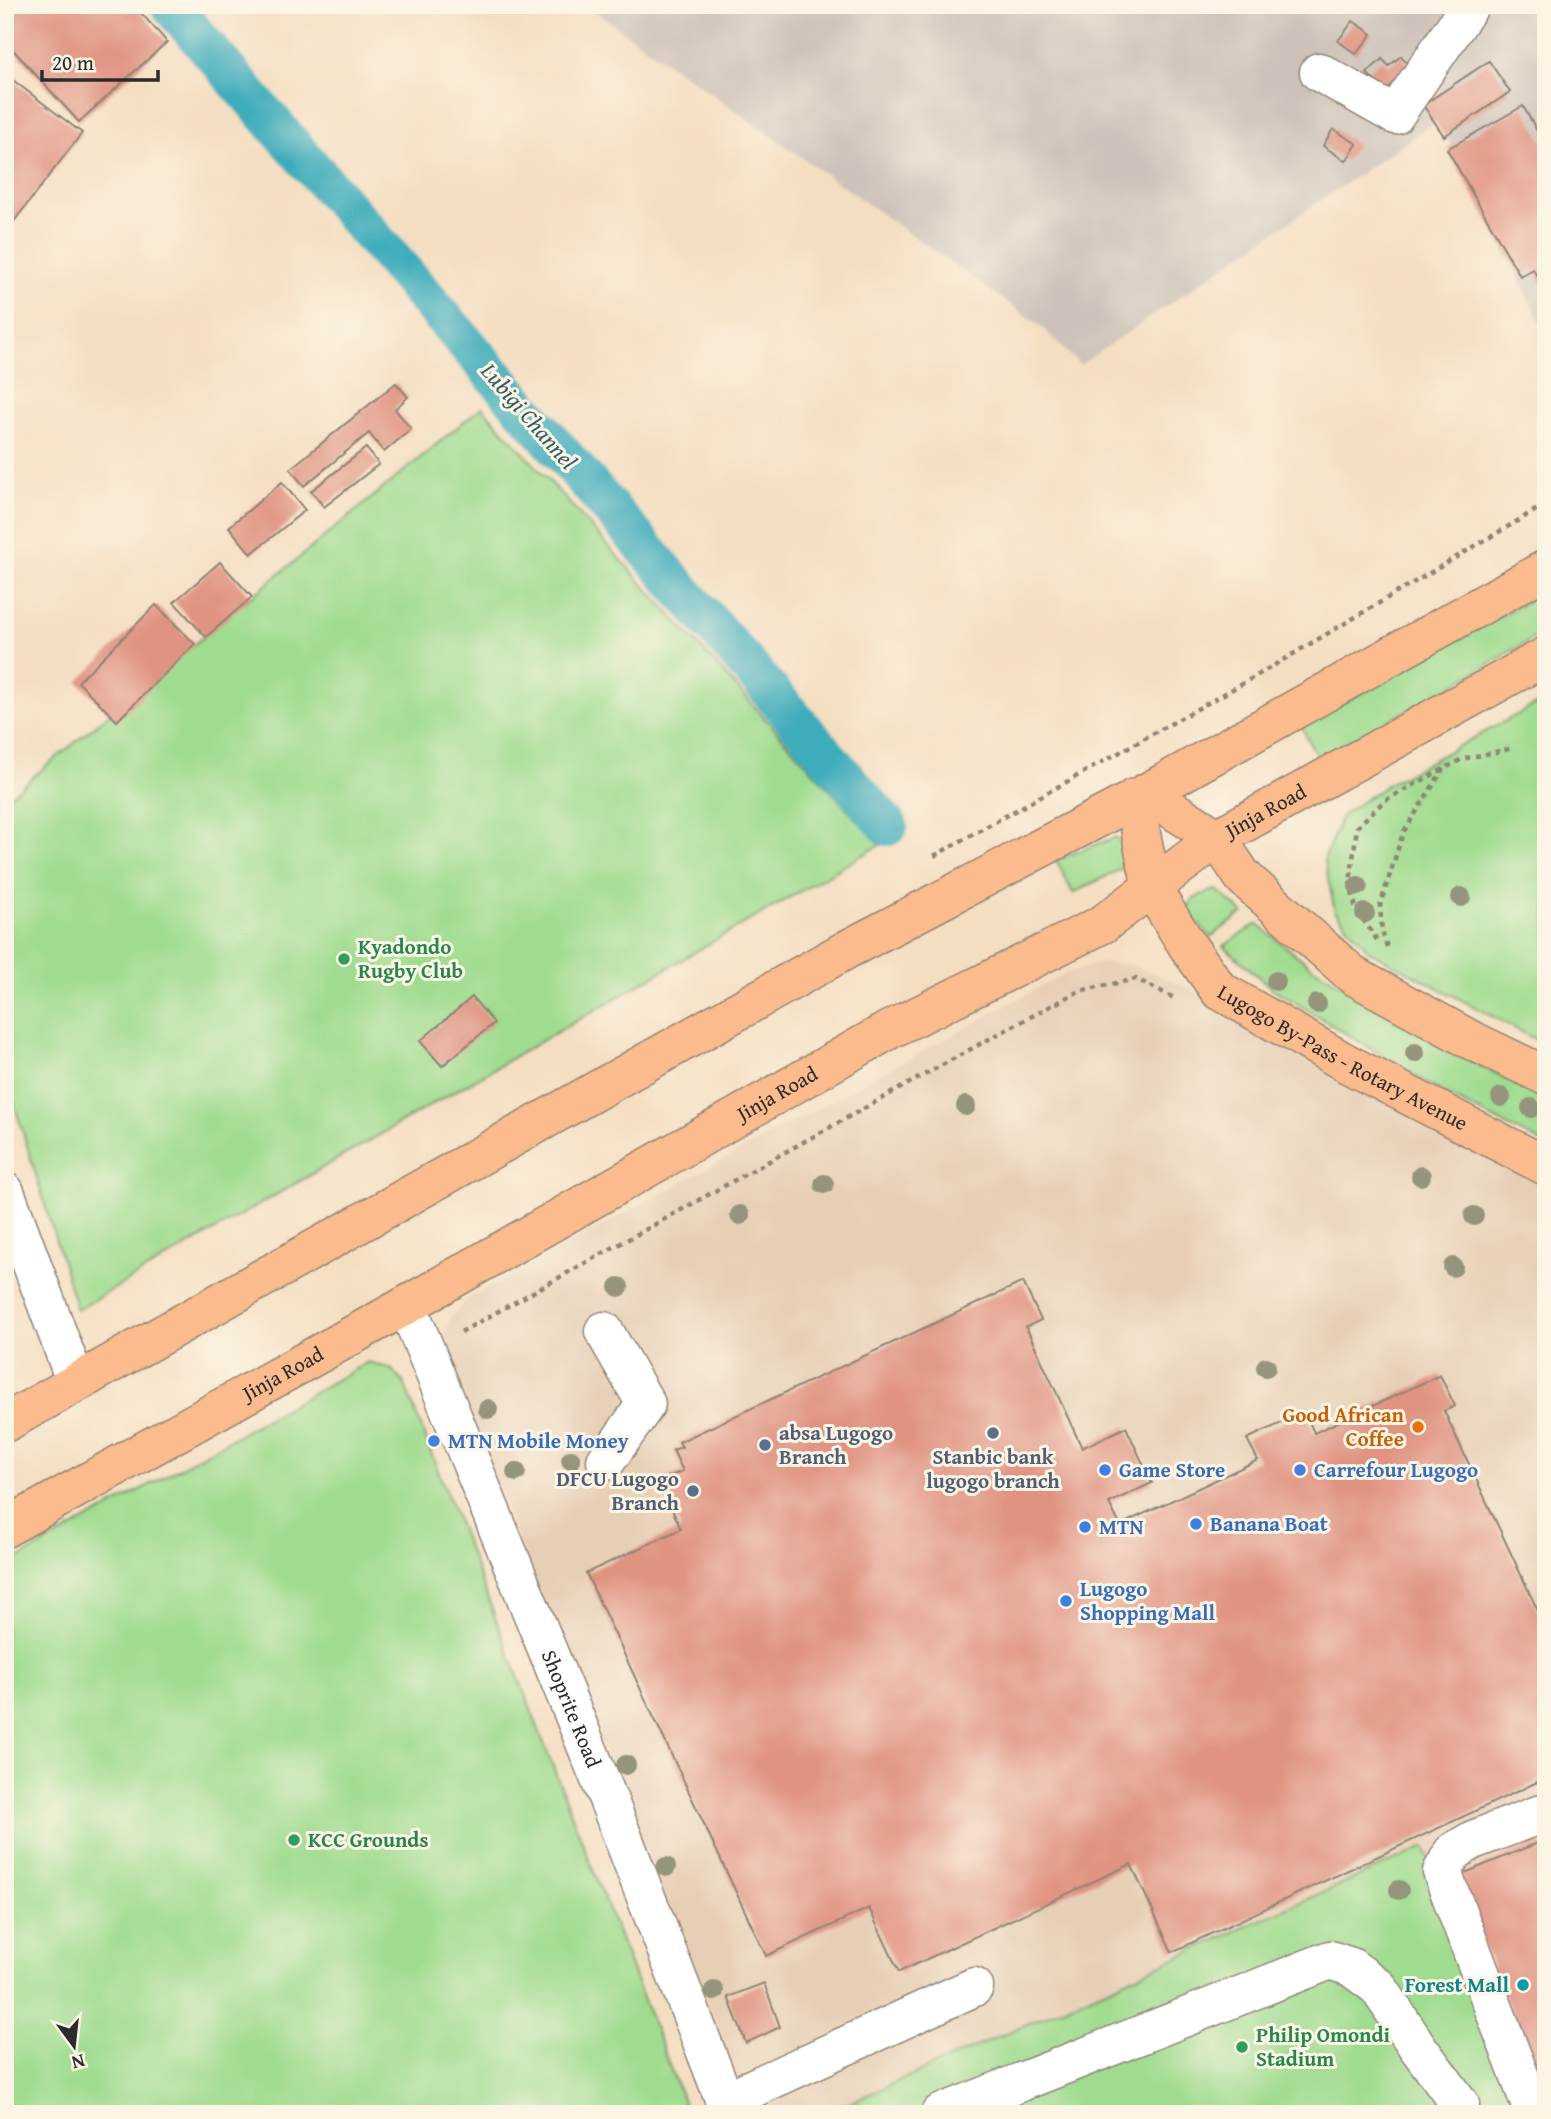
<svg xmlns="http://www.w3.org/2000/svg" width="1551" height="2119" font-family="'Gentium Book Plus',serif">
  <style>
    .built { fill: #e7cfb6 }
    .industrial { fill: #cdc2b9 }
    .green { fill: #a0dc90; stroke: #66845e; stroke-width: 2 }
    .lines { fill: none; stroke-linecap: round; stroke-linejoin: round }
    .canal { stroke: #3dacbb; stroke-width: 40 }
    .building { fill: #e09381 }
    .minor-casing { stroke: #908476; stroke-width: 41 }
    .major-casing { stroke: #908476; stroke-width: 41 }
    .highway-casing { stroke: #908476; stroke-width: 41 }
    .path { stroke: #908476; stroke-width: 4.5; stroke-dasharray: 5 5; stroke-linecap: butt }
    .minor { stroke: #fff; stroke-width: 38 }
    .major { stroke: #fbbb8c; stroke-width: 38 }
    .highway { stroke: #fbbb8c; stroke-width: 38 }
    .tree { fill: #95947c }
    .leisure-dot { fill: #2e9e5b; stroke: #fcf5e5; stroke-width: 2.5 }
    .food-dot { fill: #e8710a; stroke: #fcf5e5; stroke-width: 2.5 }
    .service-dot { fill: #5c6f8a; stroke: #fcf5e5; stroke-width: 2.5 }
    .shop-dot { fill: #3f7fe0; stroke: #fcf5e5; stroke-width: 2.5 }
    .culture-dot { fill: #0f9aa8; stroke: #fcf5e5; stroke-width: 2.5 }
    .labels { text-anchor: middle; stroke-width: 6; stroke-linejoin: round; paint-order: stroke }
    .street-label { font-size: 21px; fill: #2b2b2b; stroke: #fcf5e5 }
    .leisure-label { font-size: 21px; font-weight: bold; fill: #27864d; stroke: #fcf5e5; text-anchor: start }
    .food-label { font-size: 21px; font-weight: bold; fill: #c56008; stroke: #fcf5e5; text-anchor: end }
    .service-label { font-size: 21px; font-weight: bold; fill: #4e5e75; stroke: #fcf5e5; text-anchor: start }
    .shop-label { font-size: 21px; font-weight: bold; fill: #366cbe; stroke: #fcf5e5; text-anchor: start }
    .culture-label { font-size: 21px; font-weight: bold; fill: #0d838f; stroke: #fcf5e5; text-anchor: end }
    .water-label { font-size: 23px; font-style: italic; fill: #325f65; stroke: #fcf5e5 }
  </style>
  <rect width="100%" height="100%" fill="#fcf5e5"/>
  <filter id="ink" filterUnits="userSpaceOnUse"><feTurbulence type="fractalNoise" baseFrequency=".0143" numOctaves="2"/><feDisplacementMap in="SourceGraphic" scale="14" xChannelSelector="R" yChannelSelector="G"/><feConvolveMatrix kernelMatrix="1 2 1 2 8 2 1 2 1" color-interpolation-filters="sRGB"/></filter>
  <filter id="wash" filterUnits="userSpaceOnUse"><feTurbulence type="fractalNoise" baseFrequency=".00686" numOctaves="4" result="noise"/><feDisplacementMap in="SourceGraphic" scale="28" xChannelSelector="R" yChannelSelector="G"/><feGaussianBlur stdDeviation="1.57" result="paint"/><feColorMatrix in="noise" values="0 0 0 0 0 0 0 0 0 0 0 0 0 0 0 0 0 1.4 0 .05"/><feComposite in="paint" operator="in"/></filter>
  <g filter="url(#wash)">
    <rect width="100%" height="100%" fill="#f4dec1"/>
    <path class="built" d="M 1104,963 L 1130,964 L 1185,986 L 1546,1180 L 1546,2114 L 1525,2114 L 1425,1847 L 825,2114 L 752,2114 L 445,1361 L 444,1339 L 451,1317 L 466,1300 L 1068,972 Z"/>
    <path class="industrial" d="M 586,5 L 1546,5 L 1546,332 L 1438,120 L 1080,365 L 1042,327 Z"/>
    <g class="green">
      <path d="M 482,407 L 880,845 L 77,1310 L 5,1073 L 5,800 Z"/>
      <path d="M 1546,591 L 1546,631 L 1425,701 L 1318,758 L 1301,726 Z"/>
      <path d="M 1546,699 L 1546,1045 L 1369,951 L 1335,911 L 1324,860 L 1342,815 L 1388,784 Z"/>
      <path d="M 1116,837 C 1125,848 1128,854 1123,868 L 1073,893 L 1056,860 Z"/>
      <path d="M 1217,890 L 1243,913 L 1211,937 L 1186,911 C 1191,897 1203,893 1217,890 Z"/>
      <path d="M 1257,924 L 1312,967 L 1463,1057 L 1546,1099 L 1546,1145 L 1450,1097 L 1270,987 L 1224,946 Z"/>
      <path d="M 368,1362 L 391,1369 L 404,1383 L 688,2114 L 5,2114 L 5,1566 Z"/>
      <path d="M 1425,1847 L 1525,2114 L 825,2114 Z"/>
    </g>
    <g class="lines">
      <path class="canal" d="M 170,5 L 888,826"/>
    </g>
    <g id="blocks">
      <g class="building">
        <path d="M 5,5 L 134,5 L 167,42 L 79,122 L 5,41 Z"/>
        <path d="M 1353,21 L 1372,34 L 1356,54 L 1338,41 Z"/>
        <path d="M 1401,56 L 1411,68 L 1385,92 L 1367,73 L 1382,59 L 1389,66 Z"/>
        <path d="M 1489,61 L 1510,92 L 1444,136 L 1423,105 Z"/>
        <path d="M 5,74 L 82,133 L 5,233 Z"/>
        <path d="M 1523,106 L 1546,147 L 1546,291 L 1533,269 L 1520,276 L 1447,149 Z"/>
        <path d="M 1333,129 L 1357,144 L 1346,161 L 1323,146 Z"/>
        <path d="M 396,383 L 408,397 L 395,409 L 411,429 L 384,452 L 369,433 L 304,486 L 290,469 Z"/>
        <path d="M 366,448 L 379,464 L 324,507 L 311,491 Z"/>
        <path d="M 282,482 L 305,510 L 251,554 L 229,527 Z"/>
        <path d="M 220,562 L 252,597 L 206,637 L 174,602 Z"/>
        <path d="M 156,605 L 195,644 L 117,721 L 78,682 Z"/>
        <path d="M 472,997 L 494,1023 L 442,1066 L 420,1041 Z"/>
        <path d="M 1023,1282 L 1041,1320 L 1026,1327 L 1082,1448 L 1126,1427 L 1152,1483 L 1109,1503 L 1120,1525 L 1258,1460 L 1247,1439 L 1305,1412 L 1314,1433 L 1440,1375 L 1455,1406 L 1444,1411 L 1546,1628 L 1546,1778 L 1172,1952 L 1131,1864 L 899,1972 L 869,1908 L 766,1956 L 586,1573 L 681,1529 L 659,1481 L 683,1471 L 673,1450 L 682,1447 L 679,1442 Z"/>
        <path d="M 1540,1842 L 1546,1855 L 1546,2093 L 1455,1877 Z"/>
        <path d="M 764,1983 L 780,2027 L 746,2043 L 728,1997 Z"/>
      </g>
    </g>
  </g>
  <g filter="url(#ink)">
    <use href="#blocks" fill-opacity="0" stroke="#908476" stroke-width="2"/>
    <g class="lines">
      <g class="minor-casing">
        <g id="minor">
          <path d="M 1319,72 L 1395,115 L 1470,5"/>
          <path d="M 5,1192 L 76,1383"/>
          <path id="s1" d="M 407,1305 L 608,1799 L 730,2114"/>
          <path d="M 604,1331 L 646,1404 L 606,1461"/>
          <path d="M 725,2101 L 974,1987"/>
          <path d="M 940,2114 L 1330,1960 L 1351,1967 L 1378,1987 L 1419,2049 L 1460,2104"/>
          <path d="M 1534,2114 L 1442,1872 L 1453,1852 L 1473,1840 L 1546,1812"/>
        </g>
      </g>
      <g class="major-casing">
        <g id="major">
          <path d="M 1146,793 L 1217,838 L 1243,877 L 1354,976 L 1471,1040 L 1546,1076"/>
          <path id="s2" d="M 1134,798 L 1152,889 L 1187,945 L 1219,990 L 1348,1064 L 1546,1166"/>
        </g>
      </g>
      <g class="highway-casing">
        <g id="highway">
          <path d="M 5,1423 L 848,949 L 1146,793 L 1546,569"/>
          <path id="s3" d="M 5,1528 L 407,1305 L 889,1030 L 1103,924 L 1217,838 L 1546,656"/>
        </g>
      </g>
      <g class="path">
        <path d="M 934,856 L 1256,676 L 1546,504"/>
        <path d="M 1377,940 L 1356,909 L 1350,883 L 1357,827 L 1384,801 L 1462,759 L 1514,748"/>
        <path d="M 1387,947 L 1382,931 L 1380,906 L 1403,833 L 1444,768"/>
        <path d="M 461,1332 L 989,1039 L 1079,991 L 1136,979 L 1174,998"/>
      </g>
      <use href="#minor" class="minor"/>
      <use href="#major" class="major"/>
      <use href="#highway" class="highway"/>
    </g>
    <g class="tree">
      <circle cx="1358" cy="886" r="10"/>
      <circle cx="1461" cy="897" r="10"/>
      <circle cx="1365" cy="913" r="10"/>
      <circle cx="1276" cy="981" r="10"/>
      <circle cx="1317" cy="1004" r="10"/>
      <circle cx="1415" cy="1053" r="10"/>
      <circle cx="1501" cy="1097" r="10"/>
      <circle cx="966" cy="1106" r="10"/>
      <circle cx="1531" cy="1108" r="10"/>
      <circle cx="1421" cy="1176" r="10"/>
      <circle cx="824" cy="1184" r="10"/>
      <circle cx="740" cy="1215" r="10"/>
      <circle cx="1474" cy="1216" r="10"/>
      <circle cx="1453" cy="1267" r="10"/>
      <circle cx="619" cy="1287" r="10"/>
      <circle cx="1266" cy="1367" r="10"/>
      <circle cx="488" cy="1409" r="10"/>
      <circle cx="571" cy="1460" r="10"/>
      <circle cx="516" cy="1472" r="10"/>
      <circle cx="626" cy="1765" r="10"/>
      <circle cx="666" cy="1867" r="10"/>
      <circle cx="1399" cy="1890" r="10"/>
      <circle cx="714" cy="1991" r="10"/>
    </g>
  </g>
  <g class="leisure-dot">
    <circle cx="344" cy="959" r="7"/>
    <circle cx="294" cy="1840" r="7"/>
    <circle cx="1242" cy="2047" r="7"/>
  </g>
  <circle class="food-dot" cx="1418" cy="1427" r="7"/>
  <g class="service-dot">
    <circle cx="993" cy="1433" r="7"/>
    <circle cx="765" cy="1445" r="7"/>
    <circle cx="693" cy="1491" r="7"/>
  </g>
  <g class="shop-dot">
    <circle cx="434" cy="1441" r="7"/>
    <circle cx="1105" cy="1470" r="7"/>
    <circle cx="1300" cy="1470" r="7"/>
    <circle cx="1196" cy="1524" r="7"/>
    <circle cx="1085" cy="1527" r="7"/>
    <circle cx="1066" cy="1601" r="7"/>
  </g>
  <circle class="culture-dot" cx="1523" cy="1985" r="7"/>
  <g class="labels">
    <g class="street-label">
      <text dy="7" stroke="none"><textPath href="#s3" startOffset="1452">Jinja Road</textPath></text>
      <text dy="7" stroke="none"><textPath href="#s2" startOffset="355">Lugogo By-Pass - Rotary Avenue</textPath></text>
      <text dy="7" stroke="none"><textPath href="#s3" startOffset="886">Jinja Road</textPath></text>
      <text dy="7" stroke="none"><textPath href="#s3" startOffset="318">Jinja Road</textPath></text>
      <text dy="7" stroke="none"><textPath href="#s1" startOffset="436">Shoprite Road</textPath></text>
    </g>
    <g class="leisure-label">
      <text x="358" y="954">Kyadondo<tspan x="358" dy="24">Rugby Club</tspan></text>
      <text x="308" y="1847">KCC Grounds</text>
      <text x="1256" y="2042">Philip Omondi<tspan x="1256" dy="24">Stadium</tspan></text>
    </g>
    <g class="food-label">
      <text x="1404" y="1422">Good African<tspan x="1404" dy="24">Coffee</tspan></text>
    </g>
    <g class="service-label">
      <text x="779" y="1440">absa Lugogo<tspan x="779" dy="24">Branch</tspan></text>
      <text x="993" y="1464" text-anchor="middle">Stanbic bank<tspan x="993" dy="24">lugogo branch</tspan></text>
      <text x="679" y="1486" text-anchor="end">DFCU Lugogo<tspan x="679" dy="24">Branch</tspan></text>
    </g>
    <g class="shop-label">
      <text x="448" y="1448">MTN Mobile Money</text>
      <text x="1119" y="1477">Game Store</text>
      <text x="1314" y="1477">Carrefour Lugogo</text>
      <text x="1210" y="1531">Banana Boat</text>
      <text x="1099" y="1534">MTN</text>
      <text x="1080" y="1596">Lugogo<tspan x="1080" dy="24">Shopping Mall</tspan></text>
    </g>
    <g class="culture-label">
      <text x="1509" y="1992">Forest Mall</text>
    </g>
    <g class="water-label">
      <text transform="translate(529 416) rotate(49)" y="8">Lubigi Channel</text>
    </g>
  </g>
  <rect width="1551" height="2119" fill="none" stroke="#fcf5e5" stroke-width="28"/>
  <g transform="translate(74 2046) rotate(165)" stroke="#fcf5e5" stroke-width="5" paint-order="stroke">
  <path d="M0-5L12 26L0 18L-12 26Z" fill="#2b2b2b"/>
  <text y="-10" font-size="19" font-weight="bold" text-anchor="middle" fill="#2b2b2b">N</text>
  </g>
  <path d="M42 70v10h116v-10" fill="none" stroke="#2b2b2b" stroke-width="3.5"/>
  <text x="52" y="70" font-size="21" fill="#2b2b2b" stroke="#fcf5e5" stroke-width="5" paint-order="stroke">20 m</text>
</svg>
